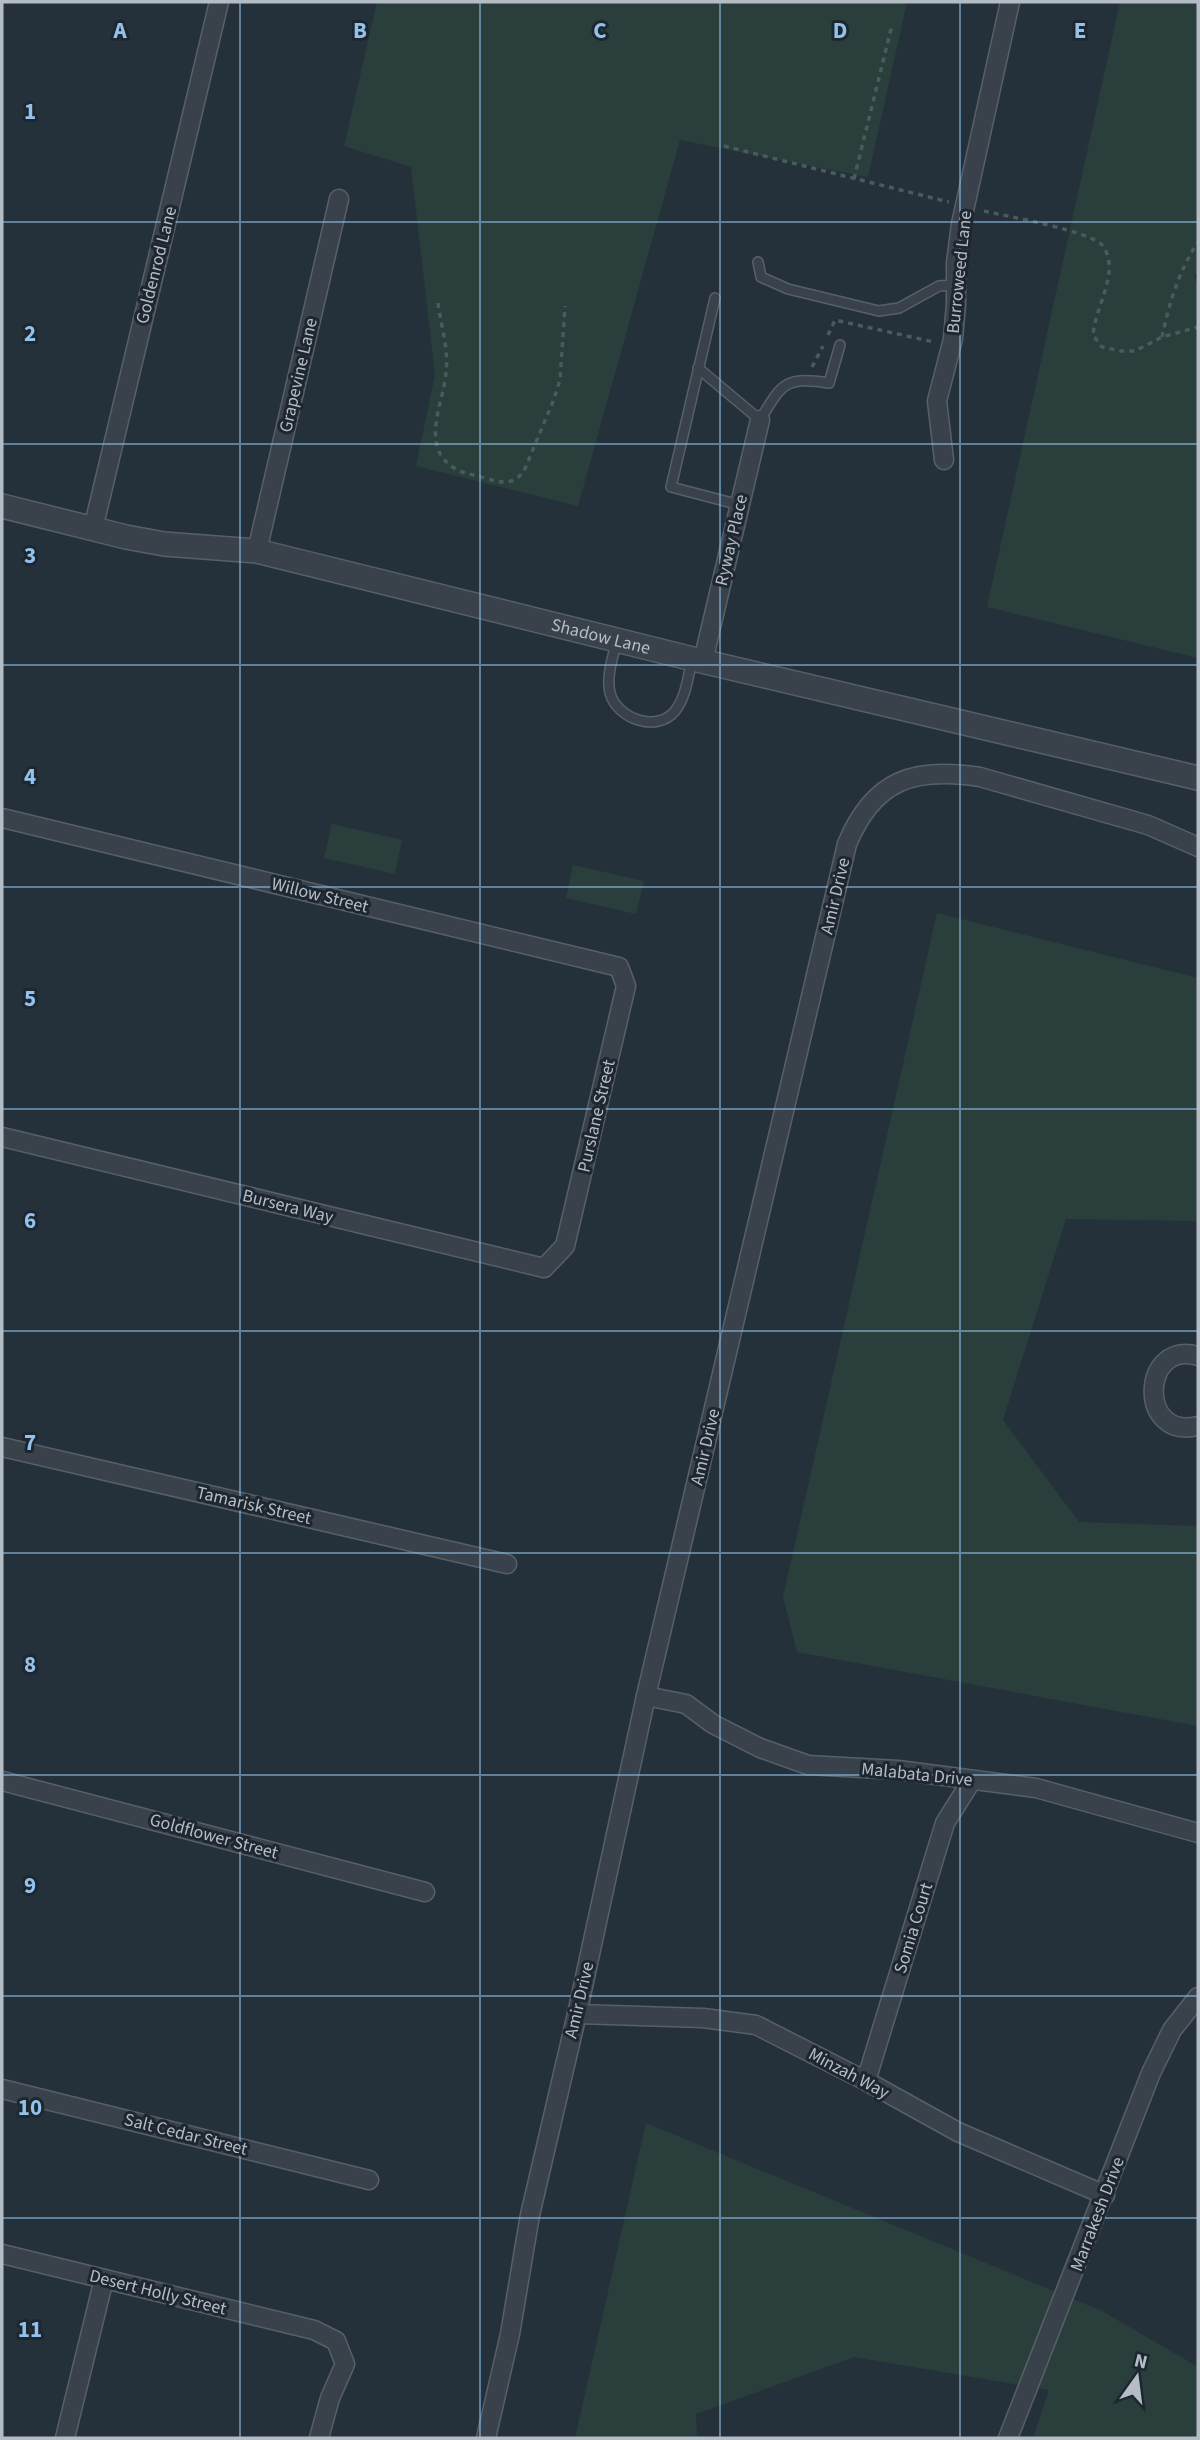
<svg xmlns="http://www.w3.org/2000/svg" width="1200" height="2440" font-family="'Source Sans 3',sans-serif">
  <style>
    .green { fill: #2a3f3c }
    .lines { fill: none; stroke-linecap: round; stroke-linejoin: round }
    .service-casing { stroke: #576068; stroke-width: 12 }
    .minor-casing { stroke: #576068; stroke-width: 21 }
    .tertiary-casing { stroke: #576068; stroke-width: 26 }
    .path { stroke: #495b5b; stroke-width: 3.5; stroke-dasharray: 5 5; stroke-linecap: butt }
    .service { stroke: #39424a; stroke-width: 9 }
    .minor { stroke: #39424a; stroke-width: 18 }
    .tertiary { stroke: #39424a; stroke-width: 23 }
    .grid { fill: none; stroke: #91c2ed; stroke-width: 2; stroke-opacity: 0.55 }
    .labels { text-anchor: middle; stroke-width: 6; stroke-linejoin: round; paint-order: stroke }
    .street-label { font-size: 18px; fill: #b4bdc6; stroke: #1e272f }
    .grid-label { font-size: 23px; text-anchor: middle; font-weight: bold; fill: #91c2ed; stroke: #1e272f; stroke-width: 6; stroke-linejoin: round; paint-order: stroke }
  </style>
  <rect width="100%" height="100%" fill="#25313a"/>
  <g class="green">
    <path d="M 377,2 L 907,2 L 868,177 L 680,140 L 578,506 L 416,466 L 435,375 L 411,167 L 344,146 Z"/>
    <path d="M 1120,2 L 1198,2 L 1198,272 L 1194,275 L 1198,290 L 1198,658 L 987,607 Z"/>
    <path d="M 332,824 L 402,840 L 395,874 L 324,858 Z"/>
    <path d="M 573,865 L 644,881 L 636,914 L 566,898 Z"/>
    <path d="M 937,913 L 1198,978 L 1198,1221 L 1066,1219 L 1003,1420 L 1079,1522 L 1198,1526 L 1198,1726 L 797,1652 L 783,1597 Z"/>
    <path d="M 646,2123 L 1102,2311 L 1198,2367 L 1198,2438 L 1033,2438 L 1049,2390 L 854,2357 L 696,2414 L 697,2438 L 575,2438 Z"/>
  </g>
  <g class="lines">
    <g class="service-casing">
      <g id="service">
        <path d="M 758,262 L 761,277 L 788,289 L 879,311 L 899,308 L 939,286 L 956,285"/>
        <path d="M 715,298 L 671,487 L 740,505"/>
        <path d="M 698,368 L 760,420 C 782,384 784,376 829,383 L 840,345"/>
        <path d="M 617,640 C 613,657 606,676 610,693 C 617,719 657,733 675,711 C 686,697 688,677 692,660"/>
      </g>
    </g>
    <g class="minor-casing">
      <g id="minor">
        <path d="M 944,460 L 937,401 L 953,339 L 956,304 L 956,263 L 961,224 L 1010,2"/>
        <path d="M 93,529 L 219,2"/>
        <path d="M 257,551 L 339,199"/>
        <path d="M 703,661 L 760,420"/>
        <path d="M 2,818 L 619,967 L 626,986 L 565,1246 L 544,1268 L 2,1137"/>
        <path d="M 1198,1356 C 1141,1339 1137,1441 1198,1426"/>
        <path d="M 2,1447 L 507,1564"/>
        <path d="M 646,1696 L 686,1704 L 713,1724 L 760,1748 L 808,1765 L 898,1770 L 1036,1788 L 1198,1833"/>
        <path d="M 2,1781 L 425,1892"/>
        <path d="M 577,2014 L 703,2018 L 756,2025 L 866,2081 L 958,2132 L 1105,2195"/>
        <path d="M 866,2081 L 945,1823 L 972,1780"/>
        <path d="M 2,2089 L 369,2180"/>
        <path d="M 2,2254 L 314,2330 L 336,2341 L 345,2364 L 330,2398 L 319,2438"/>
        <path d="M 65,2438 L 104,2279"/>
        <path d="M 486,2438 L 510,2334 L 530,2215 L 577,2014 L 646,1696 L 847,844 C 874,779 914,767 980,777 L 1148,825 L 1198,847"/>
        <path d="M 1008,2438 L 1151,2073 L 1172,2030 L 1198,1997"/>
      </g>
    </g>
    <g class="tertiary-casing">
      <g id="tertiary">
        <path id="s1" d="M 2,506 L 126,537 L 164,544 L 257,551 L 693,659 L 1198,778"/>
      </g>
    </g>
    <g class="path">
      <path d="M 724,146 L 949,202"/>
      <path d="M 854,179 L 892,25"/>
      <path d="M 984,211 C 1005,216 1092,231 1103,246 C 1108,253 1110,263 1109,272 C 1107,293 1095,313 1093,335 L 1102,347 L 1121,351 L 1135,351 L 1162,337 L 1198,327"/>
      <path d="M 438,303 C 441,326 449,349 446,373 C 444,401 421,443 450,465 C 459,473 474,475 485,478 C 502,483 512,486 524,471 L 554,399 L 560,380 L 565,306"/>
      <path d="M 828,335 L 835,320 L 934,342"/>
      <path d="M 1162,337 C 1169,304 1179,270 1198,242"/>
      <path d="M 812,367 L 823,346"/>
    </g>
    <use href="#service" class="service"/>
    <use href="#minor" class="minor"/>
    <use href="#tertiary" class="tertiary"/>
  </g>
  <path class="grid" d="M 240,2 L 240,2438M 480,2 L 480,2438M 720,2 L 720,2438M 960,2 L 960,2438M 2,222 L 1198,222M 2,444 L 1198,444M 2,665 L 1198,665M 2,887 L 1198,887M 2,1109 L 1198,1109M 2,1331 L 1198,1331M 2,1553 L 1198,1553M 2,1775 L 1198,1775M 2,1996 L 1198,1996M 2,2218 L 1198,2218"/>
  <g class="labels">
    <g class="street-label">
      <text transform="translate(156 265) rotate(-76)" y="6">Goldenrod Lane</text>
      <text transform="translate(959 272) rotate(-84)" y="6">Burroweed Lane</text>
      <text transform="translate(298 375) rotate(-77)" y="6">Grapevine Lane</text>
      <text transform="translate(731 540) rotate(-77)" y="6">Ryway Place</text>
      <text dy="6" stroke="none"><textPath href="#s1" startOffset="614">Shadow Lane</textPath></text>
      <text transform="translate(320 895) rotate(14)" y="6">Willow Street</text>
      <text transform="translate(835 896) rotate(-77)" y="6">Amir Drive</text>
      <text transform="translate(596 1116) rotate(-77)" y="6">Purslane Street</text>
      <text transform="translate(288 1206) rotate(14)" y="6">Bursera Way</text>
      <text transform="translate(705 1447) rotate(-77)" y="6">Amir Drive</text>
      <text transform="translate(254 1505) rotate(13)" y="6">Tamarisk Street</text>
      <text transform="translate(917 1774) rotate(6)" y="6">Malabata Drive</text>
      <text transform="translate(214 1836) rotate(15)" y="6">Goldflower Street</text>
      <text transform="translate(913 1928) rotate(-73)" y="6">Somia Court</text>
      <text transform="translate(579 2000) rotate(-77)" y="6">Amir Drive</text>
      <text transform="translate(849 2073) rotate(28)" y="6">Minzah Way</text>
      <text transform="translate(186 2134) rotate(14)" y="6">Salt Cedar Street</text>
      <text transform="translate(1097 2214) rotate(-69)" y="6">Marrakesh Drive</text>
      <text transform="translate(158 2292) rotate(14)" y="6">Desert Holly Street</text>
    </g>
  </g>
  <g class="grid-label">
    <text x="120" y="38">A</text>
    <text x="360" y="38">B</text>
    <text x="600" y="38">C</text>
    <text x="840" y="38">D</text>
    <text x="1080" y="38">E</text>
    <text x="30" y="119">1</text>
    <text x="30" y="341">2</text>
    <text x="30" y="563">3</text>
    <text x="30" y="784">4</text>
    <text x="30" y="1006">5</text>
    <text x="30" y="1228">6</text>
    <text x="30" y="1450">7</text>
    <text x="30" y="1672">8</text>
    <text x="30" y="1893">9</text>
    <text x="30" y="2115">10</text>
    <text x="30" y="2337">11</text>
  </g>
  <rect width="1200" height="2440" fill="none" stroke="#b4bdc6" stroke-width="7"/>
  <g transform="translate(1137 2377) rotate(14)" stroke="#1e272f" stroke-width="5" paint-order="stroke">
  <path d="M0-5L12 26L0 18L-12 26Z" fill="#b4bdc6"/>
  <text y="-10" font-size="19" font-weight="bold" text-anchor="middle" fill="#b4bdc6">N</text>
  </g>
</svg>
